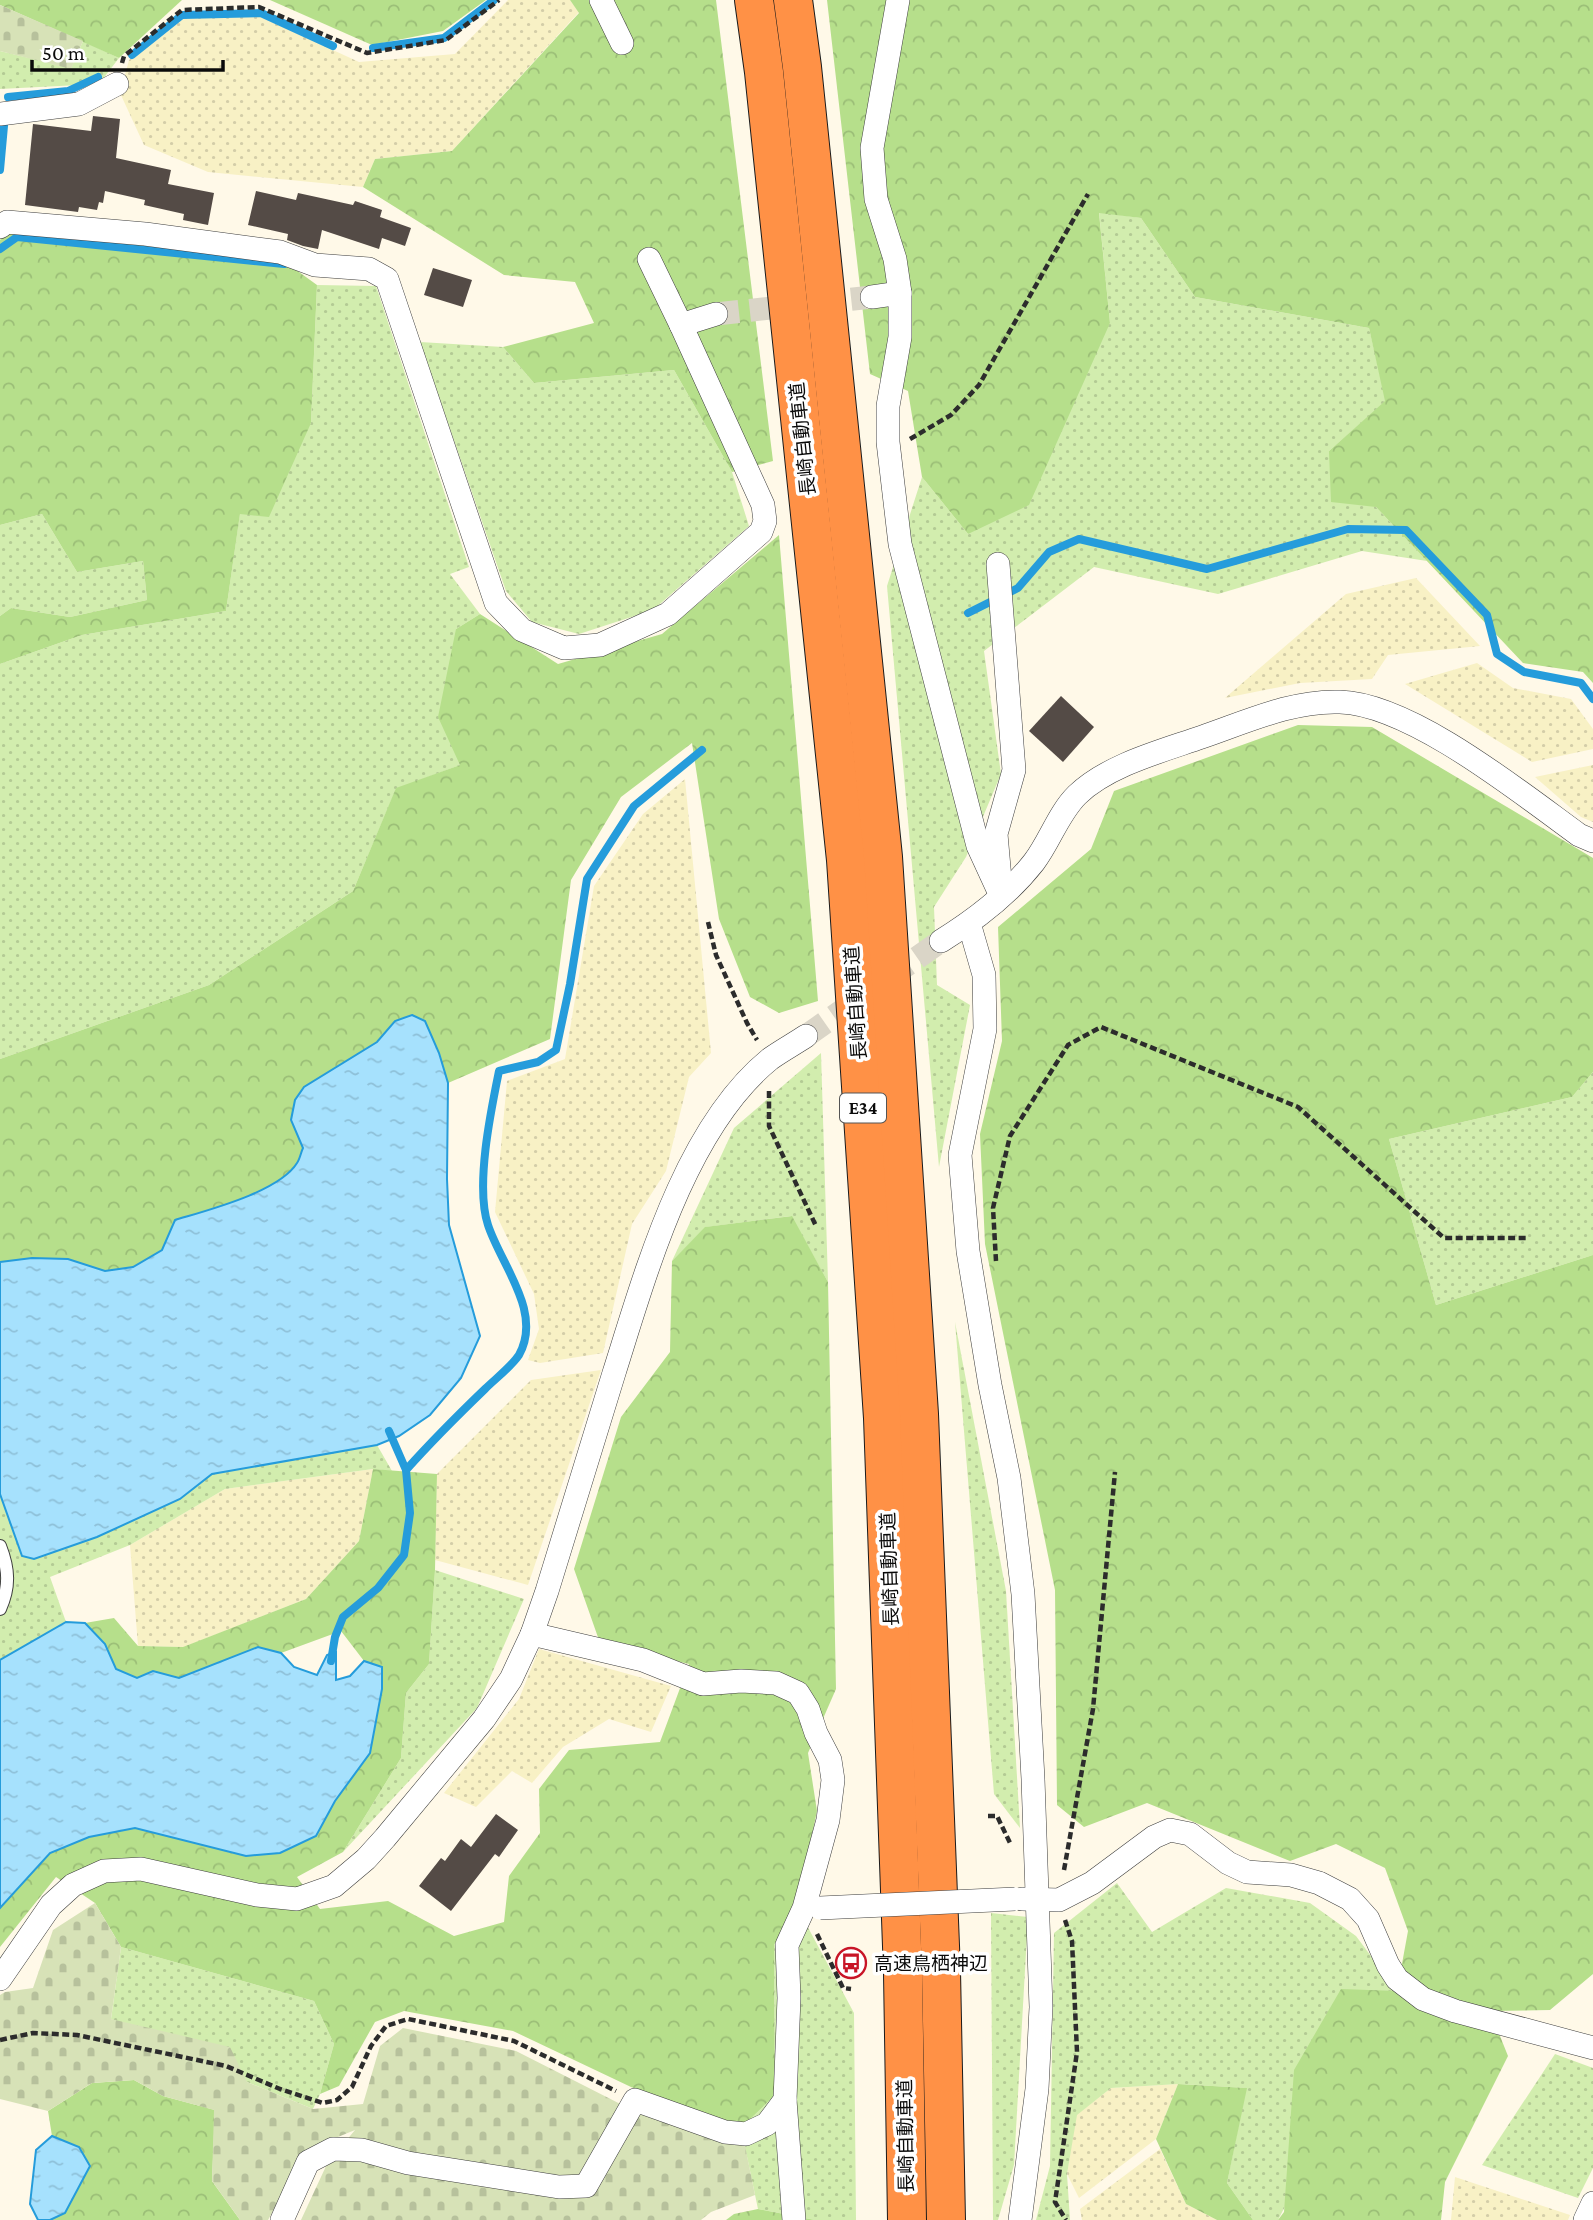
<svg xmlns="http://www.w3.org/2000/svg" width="1593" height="2220" font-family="'Crimson Pro','Noto Sans JP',serif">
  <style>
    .farmland { fill: url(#farmland-dots) }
    .grass { fill: url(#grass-dots) }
    .forest { fill: url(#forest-crowns) }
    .cemetery { fill: url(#cemetery-stones) }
    .water { fill: url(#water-ripples); stroke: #259cdb; stroke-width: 2 }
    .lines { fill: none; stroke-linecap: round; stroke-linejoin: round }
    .stream { stroke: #259cdb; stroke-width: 8 }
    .building { fill: #544b46 }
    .street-tunnel { stroke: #dad5c7; stroke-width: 23; stroke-dasharray: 23 11; stroke-linecap: butt }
    .lane-casing { stroke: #3d3d3d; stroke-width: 14 }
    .street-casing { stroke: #3d3d3d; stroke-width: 24 }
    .highway-casing { stroke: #1b1b1b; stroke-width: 40 }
    .path { stroke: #2c2c2c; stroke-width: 4.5; stroke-dasharray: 7 3.5; stroke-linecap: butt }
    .lane { stroke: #fff; stroke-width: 12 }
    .street { stroke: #fff; stroke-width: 23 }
    .highway { stroke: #ff9146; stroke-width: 38 }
    .street-bridge-casing { stroke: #3d3d3d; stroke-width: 24; stroke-linecap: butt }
    .street-bridge { stroke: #fff; stroke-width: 23 }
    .labels { text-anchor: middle; stroke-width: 7; stroke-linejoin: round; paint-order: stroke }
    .shield { fill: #fff; stroke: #545454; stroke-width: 2 }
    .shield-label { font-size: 18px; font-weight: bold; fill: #0a0a0a }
    .street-label { font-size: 19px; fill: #0a0a0a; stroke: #fff }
    .poi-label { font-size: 19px; fill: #0a0a0a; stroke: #fff; text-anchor: start }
  </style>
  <defs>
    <pattern id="farmland-dots" width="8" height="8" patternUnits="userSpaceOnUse" patternTransform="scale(1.75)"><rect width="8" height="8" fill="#f8f1c5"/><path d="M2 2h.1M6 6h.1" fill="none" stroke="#d3cda8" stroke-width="1.8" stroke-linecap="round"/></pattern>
    <pattern id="grass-dots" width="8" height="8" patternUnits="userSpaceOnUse" patternTransform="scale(1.75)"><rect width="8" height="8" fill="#d2edae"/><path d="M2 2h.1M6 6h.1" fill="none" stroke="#b3ca94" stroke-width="1.8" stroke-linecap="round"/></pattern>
    <pattern id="forest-crowns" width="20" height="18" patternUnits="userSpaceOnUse" patternTransform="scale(1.75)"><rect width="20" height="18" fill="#b6df8b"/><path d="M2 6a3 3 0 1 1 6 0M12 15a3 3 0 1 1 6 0" fill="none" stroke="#9bbe77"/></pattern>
    <pattern id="cemetery-stones" width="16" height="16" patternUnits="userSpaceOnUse" patternTransform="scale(1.75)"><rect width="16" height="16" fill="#d7e2b7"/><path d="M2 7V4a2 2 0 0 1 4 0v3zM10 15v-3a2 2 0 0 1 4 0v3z" fill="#b7c19c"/></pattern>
    <pattern id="water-ripples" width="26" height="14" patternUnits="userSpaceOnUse" patternTransform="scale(1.75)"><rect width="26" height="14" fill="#a6e1fd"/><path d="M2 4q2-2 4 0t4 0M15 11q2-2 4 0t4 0" fill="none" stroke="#8ec0d8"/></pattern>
  </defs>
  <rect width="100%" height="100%" fill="#fff9e8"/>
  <g class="farmland">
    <path d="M 508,0 L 570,0 L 579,12 L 452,151 L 375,159 L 363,187 L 208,172 L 144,145 L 120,93 L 129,60 L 182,18 L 259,16 L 359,62 L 455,54 Z"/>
    <path d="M 1416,578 L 1480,646 L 1388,655 L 1372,679 L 1300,683 L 1225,698 L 1346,594 Z"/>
    <path d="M 1477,663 L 1513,688 L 1571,699 L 1593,729 L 1593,749 L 1532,762 L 1405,684 Z"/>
    <path d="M 1593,765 L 1593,822 L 1581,817 L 1535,777 Z"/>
    <path d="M 685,779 L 711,1053 L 689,1077 L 666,1171 L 632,1224 L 603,1353 L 540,1363 L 528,1360 L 539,1329 L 534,1294 L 495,1212 L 507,1081 L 565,1059 L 594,886 L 643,814 Z"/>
    <path d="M 601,1370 L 528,1585 L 435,1560 L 437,1474 L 531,1380 Z"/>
    <path d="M 373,1469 L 359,1541 L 306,1599 L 184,1647 L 138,1646 L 130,1545 L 225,1489 Z"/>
    <path d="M 539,1649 L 671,1686 L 651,1732 L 609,1719 L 563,1747 L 532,1783 L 512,1771 L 476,1807 L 444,1793 L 519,1699 Z"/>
    <path d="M 1178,2084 L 1156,2139 L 1079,2198 L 1067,2174 L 1076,2115 L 1111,2088 Z"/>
    <path d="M 1160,2149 L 1186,2204 L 1217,2220 L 1082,2220 L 1080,2209 Z"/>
    <path d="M 1455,2177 L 1570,2215 L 1568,2220 L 1451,2220 Z"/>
  </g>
  <g class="grass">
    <path d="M 83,41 L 119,58 L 99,84 L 0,89 L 0,51 L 71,68 Z"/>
    <path d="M 1099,212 L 1141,218 L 1195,297 L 1369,328 L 1386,401 L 1329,451 L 1376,507 L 1427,561 L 1362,551 L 1218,594 L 1094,567 L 984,651 L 1001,774 L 966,857 L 934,907 L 937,985 L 970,1005 L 939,1167 L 887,586 L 922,477 L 968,534 L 1110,323 Z"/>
    <path d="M 317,285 L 376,286 L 469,567 L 450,574 L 480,614 L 456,629 L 460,765 L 396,789 L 353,891 L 209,985 L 0,1059 L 0,664 L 82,635 L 226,611 L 240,513 L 311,423 Z"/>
    <path d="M 420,342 L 503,347 L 534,383 L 674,370 L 732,472 L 749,526 L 653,610 L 579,634 L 532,622 L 506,591 Z"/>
    <path d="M 42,514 L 77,572 L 143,561 L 147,600 L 70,617 L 11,608 L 0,616 L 0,525 Z"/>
    <path d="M 821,1053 L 828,1282 L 791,1216 L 706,1227 L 672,1261 L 734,1128 Z"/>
    <path d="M 1593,1072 L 1593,1255 L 1436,1305 L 1389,1139 L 1572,1097 Z"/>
    <path d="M 955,1322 L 1006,1591 L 1020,1828 L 994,1794 Z"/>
    <path d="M 377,1445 L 392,1471 L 373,1469 L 225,1489 L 130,1545 L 50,1577 L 66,1622 L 0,1660 L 0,1494 L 22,1555 L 34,1559 L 97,1537 L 180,1499 L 212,1474 Z"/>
    <path d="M 435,1570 L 524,1599 L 477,1708 L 343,1852 L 401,1758 L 406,1693 L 429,1664 Z"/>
    <path d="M 1117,1883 L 1152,1932 L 1226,1888 L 1310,1903 L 1356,1936 L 1397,1991 L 1278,2220 L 1253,2220 L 1227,2183 L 1246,2088 L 1179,2084 L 1111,2088 L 1077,2115 L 1067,2174 L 1070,2220 L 1036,2220 L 1050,2166 L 1054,1933 Z"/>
    <path d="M 797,1907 L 854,2013 L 856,2220 L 815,2220 L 758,2209 L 741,2128 L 775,2095 L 774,1945 Z"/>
    <path d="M 991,1913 L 1028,1917 L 1014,2165 L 998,2220 L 993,2220 Z"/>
    <path d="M 121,1947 L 314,2001 L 334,2044 L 320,2094 L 313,2109 L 247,2082 L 111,2019 Z"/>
    <path d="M 1555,2054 L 1593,2068 L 1593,2168 L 1578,2198 L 1482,2165 Z"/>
  </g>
  <g class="forest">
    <path d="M 0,0 L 182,0 L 119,58 L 0,5 Z"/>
    <path d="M 270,0 L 486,0 L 443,31 L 372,45 Z"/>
    <path d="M 570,0 L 716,0 L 773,461 L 732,472 L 674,370 L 534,383 L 503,347 L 594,323 L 575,282 L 504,275 L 363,187 L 375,159 L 452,151 L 579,13 Z"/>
    <path d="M 827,0 L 1593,0 L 1593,683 L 1583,672 L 1523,663 L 1376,507 L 1331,502 L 1329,451 L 1385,401 L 1369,328 L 1195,297 L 1141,218 L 1099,213 L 1110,323 L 1029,505 L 968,534 L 922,477 L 908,391 L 870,374 Z"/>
    <path d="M 9,229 L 281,259 L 317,285 L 311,423 L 269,517 L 240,514 L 226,611 L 82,635 L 0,664 L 0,616 L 11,608 L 70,617 L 147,600 L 143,561 L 77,572 L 42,514 L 0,525 L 0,240 Z"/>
    <path d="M 779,535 L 818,1001 L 779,1013 L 750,997 L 719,919 L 692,743 L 621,797 L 571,880 L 550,1039 L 448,1083 L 439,1053 L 395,1021 L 377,1042 L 360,1053 L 291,1120 L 303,1148 C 301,1152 300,1159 297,1163 C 279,1192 208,1210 176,1220 L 162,1250 L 133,1267 L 105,1271 L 67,1259 L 32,1258 L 0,1262 L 0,1059 L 209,985 L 353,891 L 396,788 L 460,765 L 438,717 L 456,629 L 480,614 L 558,664 L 662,634 Z"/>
    <path d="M 1298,725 L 1372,727 L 1593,858 L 1593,1072 L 1572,1097 L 1389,1139 L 1436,1305 L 1593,1255 L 1593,1974 L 1550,2010 L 1490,2011 L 1508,2056 L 1445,2182 L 1441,2220 L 1278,2220 L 1284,2212 L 1294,2070 L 1341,1989 L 1397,1991 L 1408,1931 L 1385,1868 L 1336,1844 L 1290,1861 L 1147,1803 L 1084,1827 L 1057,1805 L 1055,1590 L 985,1244 L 980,1134 L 1002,1041 L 998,927 L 1091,849 L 1114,791 Z"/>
    <path d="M 792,1216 L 828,1282 L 836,1689 L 808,1753 L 817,1811 L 797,1907 L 774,1945 L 775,2095 L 741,2128 L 631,2087 L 513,2031 L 404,2011 L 375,2022 L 339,2086 L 320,2094 L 334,2044 L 314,2001 L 121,1947 L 95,1903 L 56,1877 L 0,1947 L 0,1908 L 50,1853 L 89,1837 L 135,1828 L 246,1856 L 316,1836 L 335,1801 L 381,1667 L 364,1661 L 341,1631 L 281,1653 L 258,1647 L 179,1678 L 153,1671 L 137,1678 L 116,1669 L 105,1644 L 85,1623 L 114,1618 L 138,1646 L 183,1647 L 306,1599 L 359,1541 L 373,1469 L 437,1474 L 435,1570 L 429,1664 L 406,1693 L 401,1758 L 343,1852 L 297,1877 L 320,1909 L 388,1901 L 454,1936 L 504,1922 L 509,1876 L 540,1833 L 539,1789 L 569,1750 L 660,1742 L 689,1664 L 600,1643 L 574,1569 L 621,1417 L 670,1352 L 672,1261 L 705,1227 Z"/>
    <path d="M 134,2080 L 163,2096 L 215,2110 L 212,2181 L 240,2220 L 50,2220 L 65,2213 L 79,2147 L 52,2136 L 48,2111 L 92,2083 Z"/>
    <path d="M 1178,2084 L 1247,2088 L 1227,2183 L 1253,2220 L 1217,2220 L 1186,2204 L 1156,2139 Z"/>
    <path d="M 758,2209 L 815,2220 L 726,2220 L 734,2214 Z"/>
  </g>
  <g class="cemetery">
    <path d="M 0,5 L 83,41 L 71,69 L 0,51 Z"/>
    <path d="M 95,1903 L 121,1947 L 111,2019 L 230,2047 L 247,2082 L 313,2109 L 363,2104 L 380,2046 L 403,2028 L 516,2051 L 640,2114 L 745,2146 L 755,2195 L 711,2212 L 701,2220 L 301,2220 L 327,2164 L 355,2130 L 306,2150 L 268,2220 L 240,2220 L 212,2181 L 214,2110 L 163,2096 L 134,2080 L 92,2083 L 48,2111 L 0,2099 L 0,1995 L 5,1992 L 33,1988 L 53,1930 Z"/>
  </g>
  <g class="water">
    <path d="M 412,1015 L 425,1021 L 439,1053 L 448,1083 L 447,1179 L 449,1225 L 480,1336 L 461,1378 L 430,1415 L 399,1436 L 377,1445 L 212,1474 L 180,1499 L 97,1537 L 34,1559 L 22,1556 L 0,1494 L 0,1262 L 32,1258 L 68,1259 L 105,1271 L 133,1267 L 162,1250 L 175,1220 C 208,1210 279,1192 297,1163 C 300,1159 301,1152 303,1148 L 291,1120 L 295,1100 L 304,1087 L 377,1042 L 395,1021 Z"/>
    <path d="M 66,1622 L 85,1623 L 105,1644 L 116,1669 L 137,1678 L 153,1671 L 179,1678 L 258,1647 L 281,1653 L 294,1667 L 317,1675 L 327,1655 L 336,1652 L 336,1680 L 350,1676 L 364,1661 L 382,1667 L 382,1689 L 370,1753 L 335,1801 L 316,1836 L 280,1853 L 246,1856 L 135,1828 L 89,1837 L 50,1853 L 0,1908 L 0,1660 Z"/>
    <path d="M 52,2136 L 79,2147 L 90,2166 L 65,2213 L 50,2220 L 38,2220 L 30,2204 L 36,2150 Z"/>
  </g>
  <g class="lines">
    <g class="stream">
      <path d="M 373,48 L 444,38 L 494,0"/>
      <path d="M 132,55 L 182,15 L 261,13 L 333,46"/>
      <path d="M 8,97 L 68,91 L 98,77"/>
      <path d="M 0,170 L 4,126"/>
      <path d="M 0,249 L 17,237 L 284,264"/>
      <path d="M 968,613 L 1018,588 L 1049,552 L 1079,539 L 1207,569 L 1348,529 L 1406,530 L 1487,615 L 1497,654 L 1524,672 L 1581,683 L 1593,699"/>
      <path d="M 389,1431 L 406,1470"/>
      <path d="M 331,1661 L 335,1637 L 343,1617 L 378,1588 L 404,1555 L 410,1513 L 406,1470 C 431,1442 458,1415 485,1389 C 495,1379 511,1367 519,1355 C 543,1312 501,1265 488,1225 C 475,1186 491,1110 499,1071 L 538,1062 L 556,1050 L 570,984 L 587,879 L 634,806 L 702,750"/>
    </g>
  </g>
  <g class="building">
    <path d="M 93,116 L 120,119 L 116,158 L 171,170 L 168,184 L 214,193 L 208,225 L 183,220 L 184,214 L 144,205 L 145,200 L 105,191 L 103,203 L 99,202 L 97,210 L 79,207 L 78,212 L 25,205 L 33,124 L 91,131 Z"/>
    <path d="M 256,191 L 296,200 L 298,193 L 353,205 L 355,201 L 382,210 L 380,217 L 411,228 L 405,246 L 382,238 L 379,249 L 322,230 L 318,249 L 303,246 L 287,240 L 288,234 L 248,225 Z"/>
    <path d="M 433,268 L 472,280 L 463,307 L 424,295 Z"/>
    <path d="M 1061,696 L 1094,727 L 1063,762 L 1029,731 Z"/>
    <path d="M 496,1814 L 518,1830 L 499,1857 L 495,1854 L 451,1911 L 419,1886 L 441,1858 L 445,1861 L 461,1839 L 471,1847 Z"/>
  </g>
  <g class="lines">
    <g class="street-tunnel">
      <path d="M 716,314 L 872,297"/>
      <path d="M 806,1036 L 941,941"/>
    </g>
    <g class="lane-casing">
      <path id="lane" d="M 0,1546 C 9,1569 10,1587 0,1609"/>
    </g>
    <g class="street-casing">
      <g id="street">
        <path d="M 601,0 L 622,43"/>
        <path d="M 898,0 L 872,148 L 876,199 L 895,259 L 900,293 L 900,337 L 888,406 L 888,442 L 900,544 L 978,846 L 1001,896"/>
        <path d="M 0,114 L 79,104 L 117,84"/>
        <path d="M 0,227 L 7,222 L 145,234 L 280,252 L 315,265 L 369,269 L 387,279 L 496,603 L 522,630 L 564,648 L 600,645 L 668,614 L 761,532 L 765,521 L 763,505 L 681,325 L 716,314"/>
        <path d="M 649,259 L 681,325"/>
        <path d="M 872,297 L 900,293"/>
        <path d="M 998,564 L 1014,770 L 996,834 L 1000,879"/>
        <path d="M 969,923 L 984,975 L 985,1029 L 960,1155 L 968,1251 L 990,1385 L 1009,1478 L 1023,1594 L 1033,1779 L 1041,2007 L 1037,2089 L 1020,2220"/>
        <path d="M 941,941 C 975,920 1009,894 1034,862 C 1050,841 1058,814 1077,795 C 1108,765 1162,751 1202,737 C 1246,722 1293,700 1340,702 C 1411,704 1521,793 1579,835 L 1593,841"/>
        <path d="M 1022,1899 L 1059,1900 L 1092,1883 L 1154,1837 L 1170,1830 L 1190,1834 L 1228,1863 L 1247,1872 L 1291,1875 L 1319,1883 L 1350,1899 L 1368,1919 L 1388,1965 L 1397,1979 L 1423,1999 L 1455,2011 L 1593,2048"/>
        <path d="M 0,1979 L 51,1905 L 73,1885 L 104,1871 L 141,1869 L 257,1895 L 297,1899 L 334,1886 L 366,1859 L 385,1838 L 484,1719 L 511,1679 L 532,1634 L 547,1591 C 570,1518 592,1445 614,1373 C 646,1272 685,1128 770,1059 C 781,1051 794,1044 806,1036"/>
        <path d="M 785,2100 L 794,2220"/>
        <path d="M 282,2220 L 308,2162 L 333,2149 L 362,2150 L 408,2163 L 559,2187 L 586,2186 L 635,2100 L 725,2132 L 746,2134 L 767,2124 L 785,2100 L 789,1998 L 787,1945 L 804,1908 L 828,1820 L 833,1780 L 830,1760 L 816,1733 L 808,1709 L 798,1693 L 776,1683 L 741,1681 L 703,1684 L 643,1660 L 532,1634"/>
        <path d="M 1585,2220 L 1593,2203"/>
      </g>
    </g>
    <g class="highway-casing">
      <g id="highway">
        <path d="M 754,0 L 764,72 L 846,860 L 883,1418 L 903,1974 L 907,2220"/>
        <path d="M 793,0 L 802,67 L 883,857 L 919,1414 L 941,1971 L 946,2220"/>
      </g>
    </g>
    <g class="path">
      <path d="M 122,63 L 124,56 L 182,10 L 259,7 L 367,53 L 446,40 L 499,0"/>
      <path d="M 910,439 L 951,415 L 979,385 L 1088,194"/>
      <path d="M 708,922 L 716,955 L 747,1023 L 757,1040"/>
      <path d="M 769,1091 L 769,1126 L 816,1226"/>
      <path d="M 996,1261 L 993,1208 L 1010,1136 L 1068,1045 L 1101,1027 L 1298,1107 L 1444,1238 L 1527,1238"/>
      <path d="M 988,1816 L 997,1816 L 1011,1845"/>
      <path d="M 1064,1870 L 1093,1709 L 1115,1472"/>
      <path d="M 1065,1920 L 1072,1941 L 1077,2052 L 1055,2202 L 1066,2220"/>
      <path d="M 817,1934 L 843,1988 L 851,1989"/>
      <path d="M 0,2040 L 33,2033 L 77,2035 L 226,2066 L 280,2089 L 323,2103 L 337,2100 L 352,2087 L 371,2046 L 386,2026 L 408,2019 L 514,2041 L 616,2091"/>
    </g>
    <use href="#lane" class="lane"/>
    <use href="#street" class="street"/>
    <use href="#highway" class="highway"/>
    <g class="street-bridge-casing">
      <path id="street-bridge" d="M 820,1908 L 1015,1899"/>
    </g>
    <use href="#street-bridge" class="street-bridge"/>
  </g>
  <defs>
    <g id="bus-ring" transform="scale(1.575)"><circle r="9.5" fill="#fff" stroke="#c81527" stroke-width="1.5"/><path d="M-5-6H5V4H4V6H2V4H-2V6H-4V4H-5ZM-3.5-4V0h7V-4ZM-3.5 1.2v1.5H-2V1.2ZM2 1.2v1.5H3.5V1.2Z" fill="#c81527"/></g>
  </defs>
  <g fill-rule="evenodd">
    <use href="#bus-ring" x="851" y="1963"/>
  </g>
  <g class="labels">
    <rect class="shield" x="840" y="1093.5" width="46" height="29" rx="5"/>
    <g class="shield-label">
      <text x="863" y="1114">E34</text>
    </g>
    <g class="street-label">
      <text transform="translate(802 439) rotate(-96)" y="7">長崎自動車道</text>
      <text transform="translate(855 1003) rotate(-94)" y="7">長崎自動車道</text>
      <text transform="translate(889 1569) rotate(-92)" y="7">長崎自動車道</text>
      <text transform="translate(905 2136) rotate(-91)" y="7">長崎自動車道</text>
    </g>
    <g class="poi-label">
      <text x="874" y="1970">高速鳥栖神辺</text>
    </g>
  </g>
  <path d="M32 60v10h191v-10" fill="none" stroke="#0a0a0a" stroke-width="3.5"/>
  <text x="42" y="60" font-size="21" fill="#0a0a0a" stroke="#ffffff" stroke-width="5" paint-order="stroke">50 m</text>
</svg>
